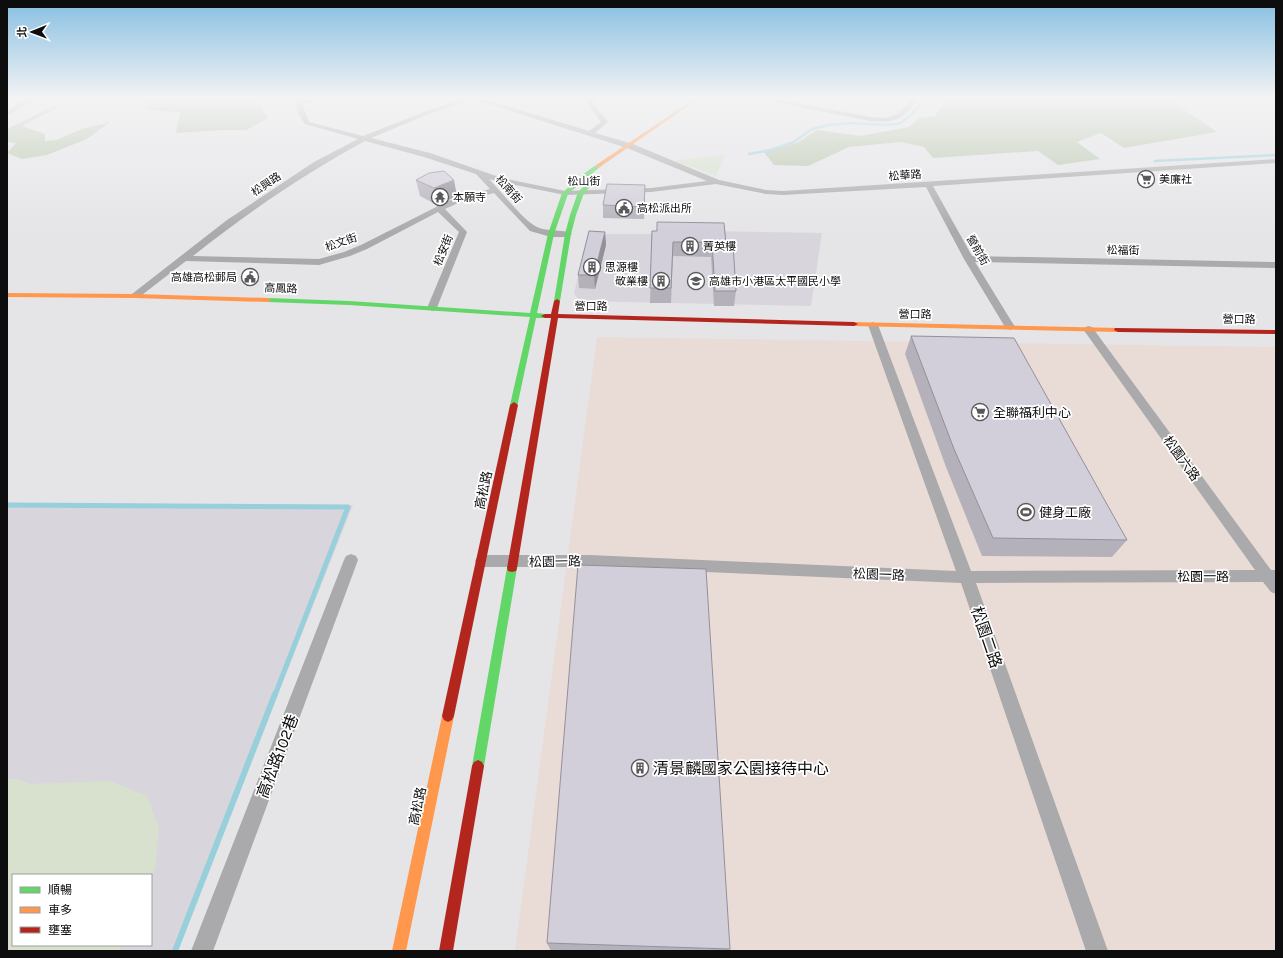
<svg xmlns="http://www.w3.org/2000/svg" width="1283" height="958" font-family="Karla,'Noto Sans TC',sans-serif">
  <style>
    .commercial { fill: #e9dcd6 }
    .built { fill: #d8d6dc; fill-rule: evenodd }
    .green { fill: #d7e1cd }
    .forest { fill: #b5c4a7 }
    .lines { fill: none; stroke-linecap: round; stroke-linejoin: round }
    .stream-far2 { stroke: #97cfda; stroke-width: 2.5 }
    .stream-far1 { stroke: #97cfda; stroke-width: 5 }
    .stream { stroke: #97cfda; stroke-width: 6 }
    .street { fill: #aaa9ab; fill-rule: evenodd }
    .fast { fill: #63d668; fill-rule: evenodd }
    .slow { fill: #ff974d; fill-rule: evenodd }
    .jam { fill: #b3261e; fill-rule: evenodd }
    .wall { fill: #b5b1bb }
    .shaded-wall { fill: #939099 }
    .building { fill: #d2ceda; stroke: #939099 }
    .labels { text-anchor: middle; stroke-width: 3.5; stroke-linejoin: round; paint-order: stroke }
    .far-street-label { font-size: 11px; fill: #0d0d0e; stroke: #fff }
    .far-poi-label { font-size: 11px; fill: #0d0d0e; stroke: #fff; text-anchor: start }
    .poi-label { font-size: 13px; fill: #0d0d0e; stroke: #fff; text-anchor: start }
    .street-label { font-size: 13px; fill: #0d0d0e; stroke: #fff }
    .near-street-label { font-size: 16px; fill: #0d0d0e; stroke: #fff }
    .near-poi-label { font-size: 16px; fill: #0d0d0e; stroke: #fff; text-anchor: start }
  </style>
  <rect width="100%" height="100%" fill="#e5e4e7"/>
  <path class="commercial" d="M 597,337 L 1276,347 L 1276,951 L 515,951 Z"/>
  <g class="built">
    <path d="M 661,230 L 822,233 L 811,306 L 579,301 L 574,293 L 580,268 L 594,234 L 657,234 Z"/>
    <path d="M 7,504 L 353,505 L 176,951 L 7,951 ZM 13,875 L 151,875 L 151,945 L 13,945 Z"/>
  </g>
  <g class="green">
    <path d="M 726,154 L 716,176 L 675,161 Z"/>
    <path d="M 7,779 L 18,779 L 30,784 L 110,781 L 147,796 L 159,827 L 155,868 L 151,878 L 151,875 L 13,875 L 13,945 L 122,945 L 119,951 L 7,951 Z"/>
  </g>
  <g class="forest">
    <path d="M 52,99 L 239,99 L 240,103 L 259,103 L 268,118 L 246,130 L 223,130 L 176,133 L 180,112 L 147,110 L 150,103 L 66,103 L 22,126 L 45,134 L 45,141 L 56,140 L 82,129 L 110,122 L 87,139 L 47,155 L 22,159 L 7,153 L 16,143 L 7,142 L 7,129 L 64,101 Z"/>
    <path d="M 947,99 L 1183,99 L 1177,105 L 1217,132 L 1124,148 L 1101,133 L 1077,142 L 1100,159 L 1058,165 L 1038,151 L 933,158 L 924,147 L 901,142 L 849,147 L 808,166 L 774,165 L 764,152 L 797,143 L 817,130 L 861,136 L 909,127 L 919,118 L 935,116 Z"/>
  </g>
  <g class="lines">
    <g class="stream-far2">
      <path d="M 749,154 L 771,150 L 794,142 L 812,129 L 829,125 L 852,123 L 884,125 L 899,124 L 910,116 L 925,99"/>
      <path d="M 1155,161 L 1276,155"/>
    </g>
    <path class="stream-far1" d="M 7,505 L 348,507 L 275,695"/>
    <path class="stream" d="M 175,951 L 275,694"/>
    <g class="street">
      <path d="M 27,99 L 34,99 L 7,116 L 7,111 Z"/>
      <path d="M 297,99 L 325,99 L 322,101 L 303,103 L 305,112 L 309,122 L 363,136 L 427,111 L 464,99 L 473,99 L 472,100 L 431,113 L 371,138 L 430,153 L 502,178 L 565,191 L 651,188 L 707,181 L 627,148 L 476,100 L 475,99 L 484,99 L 589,131 L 601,122 L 589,106 L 587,99 L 593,99 L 595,106 L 608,122 L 595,133 L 633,144 L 719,180 L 766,190 L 783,191 L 1276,159 L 1276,163 L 933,186 L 972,256 L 1276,262 L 1276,268 L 975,262 L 1015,327 L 1010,330 L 1005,327 L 964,259 L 926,187 L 783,195 L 766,194 L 716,184 L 651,192 L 565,195 L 500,182 L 489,179 C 499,189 525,222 537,227 C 546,232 568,229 572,234 L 568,237 L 551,237 L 530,231 L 494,193 L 458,203 L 445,209 L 467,232 L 436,310 L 432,311 L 427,308 L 459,232 L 438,212 L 367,249 L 350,256 L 319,265 L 186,261 L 138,298 L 132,298 L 130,296 L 132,294 L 227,220 L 314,162 L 358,139 L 305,124 C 300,118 294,107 297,99 ZM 365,141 L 424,157 L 476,174 L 490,189 L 452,199 L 361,245 L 344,252 L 319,259 L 193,256 C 247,213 304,174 365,141 Z"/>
      <path d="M 766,99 L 777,99 L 870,117 L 886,118 L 898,114 L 912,99 L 918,99 C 903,120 895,123 870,121 L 769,101 Z"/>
      <path d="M 873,322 L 878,325 L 971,571 L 1255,570 L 1083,329 L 1088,326 L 1092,327 L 1271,570 L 1276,570 L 1276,594 L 1271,592 L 1263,582 L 976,583 L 1108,951 L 1086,951 L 961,583 L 589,567 L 482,567 L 477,565 L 475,561 L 477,557 L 482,555 L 589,555 L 956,571 L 868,325 Z"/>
      <path d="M 351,554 L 356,556 L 358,560 L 213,951 L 191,951 L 344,560 L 346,556 Z"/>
    </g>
    <g class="fast">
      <path d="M 596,165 L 601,166 L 568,194 L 554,234 L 537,313 L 545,314 L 549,316 L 545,318 L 536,318 L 517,407 L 514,408 L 510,405 L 530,317 L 349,305 L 268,302 L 265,300 L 268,298 L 349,301 L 530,313 L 548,234 L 562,193 L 582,175 Z"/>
      <path d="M 593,178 L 598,179 L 584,193 L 576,215 L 571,234 L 560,301 L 559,302 L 555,302 L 554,301 L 565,234 L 570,215 L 578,192 Z"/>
      <path d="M 512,564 L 516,565 L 517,568 L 484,766 L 482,770 L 478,772 L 474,770 L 472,766 L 507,568 L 508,565 Z"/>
    </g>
    <g class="slow">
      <path d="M 694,99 L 698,99 L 600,167 L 596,167 L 596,165 Z"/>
      <path d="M 7,293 L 135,294 L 268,298 L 271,300 L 268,302 L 135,298 L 7,297 Z"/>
      <path d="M 851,322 L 1118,328 L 1122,330 L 1118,332 L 854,326 L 851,326 Z"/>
      <path d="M 448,710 L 452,712 L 454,716 L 406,951 L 392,951 L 442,716 L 444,712 Z"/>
    </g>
    <g class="jam">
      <path d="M 557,299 L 560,301 L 558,314 L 854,322 L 858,324 L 854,326 L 558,318 L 517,568 L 516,571 L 512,572 L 508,571 L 507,568 L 551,318 L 545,318 L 541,316 L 545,314 L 551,314 L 554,301 Z"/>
      <path d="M 1115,328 L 1276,330 L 1276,334 L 1118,332 L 1114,330 Z"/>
      <path d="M 514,402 L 518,405 L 454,716 L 452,720 L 448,722 L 444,720 L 442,716 L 510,405 Z"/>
      <path d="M 478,760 L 482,762 L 484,766 L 453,951 L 439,951 L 472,766 L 474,762 Z"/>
    </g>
  </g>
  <g class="wall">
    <path d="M 416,180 L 457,196 L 437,205 L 420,196 Z"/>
    <path d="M 645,197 L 644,219 L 603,218 L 603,205 Z"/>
    <path d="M 652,231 L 726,244 L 736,291 L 734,306 L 714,306 L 711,257 L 673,256 L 671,303 L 650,303 Z"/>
    <path d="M 605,232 L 606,245 L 595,289 L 579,288 L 578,275 Z"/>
    <path d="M 911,336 L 1127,540 L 1112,557 L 982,556 L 946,467 L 905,354 Z"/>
    <path d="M 547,943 L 730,949 L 729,951 L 551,951 Z"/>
  </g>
  <g class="shaded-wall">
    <path d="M 454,180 L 457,196 L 437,205 L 434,188 Z"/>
    <path d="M 645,185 L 645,197 L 644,219 L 644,207 Z"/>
    <path d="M 605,232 L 606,245 L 595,289 L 594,275 Z"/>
  </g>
  <g class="building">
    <path d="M 444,171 L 454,180 L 434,188 L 416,180 L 429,173 Z"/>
    <path d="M 607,184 L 645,185 L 644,207 L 603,205 Z"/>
    <path d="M 657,222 L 724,223 L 726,244 L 733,244 L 736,291 L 715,291 L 712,242 L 673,242 L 671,288 L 650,288 L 652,231 L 657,231 Z"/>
    <path d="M 589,231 L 605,232 L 594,275 L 578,275 Z"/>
    <path d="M 911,336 L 1014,338 L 1127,540 L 993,538 L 954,449 Z"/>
    <path d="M 578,565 L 706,569 L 730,949 L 547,943 Z"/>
  </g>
  <linearGradient id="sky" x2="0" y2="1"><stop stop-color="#87bfe2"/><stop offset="0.42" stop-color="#f3f3f4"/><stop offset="1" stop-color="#f3f3f4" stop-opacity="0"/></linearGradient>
  <rect width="1283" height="233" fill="url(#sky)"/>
  <defs>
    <g id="supermarket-ring" transform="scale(0.9)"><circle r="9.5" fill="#fff" stroke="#59585a" stroke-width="1.5"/><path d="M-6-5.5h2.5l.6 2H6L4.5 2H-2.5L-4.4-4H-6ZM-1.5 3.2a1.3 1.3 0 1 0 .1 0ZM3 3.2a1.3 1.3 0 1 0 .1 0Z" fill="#59585a"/></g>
    <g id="temple-ring" transform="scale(0.9)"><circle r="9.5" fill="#fff" stroke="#59585a" stroke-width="1.5"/><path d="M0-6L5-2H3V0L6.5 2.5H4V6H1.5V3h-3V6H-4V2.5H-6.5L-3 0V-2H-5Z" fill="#59585a"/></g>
    <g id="civic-ring" transform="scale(0.9)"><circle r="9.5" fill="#fff" stroke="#59585a" stroke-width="1.5"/><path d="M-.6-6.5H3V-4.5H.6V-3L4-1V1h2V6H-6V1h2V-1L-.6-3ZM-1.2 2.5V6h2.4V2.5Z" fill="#59585a"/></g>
    <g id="building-ring" transform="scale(0.9)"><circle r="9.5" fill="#fff" stroke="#59585a" stroke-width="1.5"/><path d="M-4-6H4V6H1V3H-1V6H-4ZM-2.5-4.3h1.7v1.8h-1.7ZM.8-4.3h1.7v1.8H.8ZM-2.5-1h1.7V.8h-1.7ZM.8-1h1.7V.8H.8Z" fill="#59585a"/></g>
    <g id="school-ring" transform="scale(0.9)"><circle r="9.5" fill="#fff" stroke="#59585a" stroke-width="1.5"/><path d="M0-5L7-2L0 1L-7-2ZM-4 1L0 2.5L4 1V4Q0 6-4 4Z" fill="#59585a"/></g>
    <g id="stadium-ring" transform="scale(0.9)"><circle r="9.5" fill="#fff" stroke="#59585a" stroke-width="1.5"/><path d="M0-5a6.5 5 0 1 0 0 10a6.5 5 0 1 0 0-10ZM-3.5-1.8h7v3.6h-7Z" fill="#59585a"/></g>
  </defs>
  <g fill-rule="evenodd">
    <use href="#supermarket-ring" x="1146" y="179"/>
    <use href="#temple-ring" x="440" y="197"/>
    <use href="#civic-ring" x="624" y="208"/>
    <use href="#building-ring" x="690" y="246"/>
    <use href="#building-ring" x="592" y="267"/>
    <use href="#civic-ring" x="250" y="277"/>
    <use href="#building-ring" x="661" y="281"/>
    <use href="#school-ring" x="696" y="281"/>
    <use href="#supermarket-ring" x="980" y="412"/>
    <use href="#stadium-ring" x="1026" y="512"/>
    <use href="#building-ring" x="640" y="768"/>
  </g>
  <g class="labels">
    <g class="far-street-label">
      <text transform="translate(905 175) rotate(-4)" y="4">松華路</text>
      <text transform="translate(584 181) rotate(-1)" y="4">松山街</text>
      <text transform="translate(266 184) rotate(-34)" y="4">松興路</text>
      <text transform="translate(509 189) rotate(48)" y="4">松南街</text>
      <text transform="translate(341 242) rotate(-19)" y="4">松文街</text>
      <text transform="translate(443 250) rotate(-68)" y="4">松安街</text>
      <text transform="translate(978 250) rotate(60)" y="4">營前街</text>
      <text transform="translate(1123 250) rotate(1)" y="4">松福街</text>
      <text transform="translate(281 288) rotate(2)" y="4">高鳳路</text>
      <text transform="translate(591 306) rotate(1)" y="4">營口路</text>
      <text transform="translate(915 314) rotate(1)" y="4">營口路</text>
      <text transform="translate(1239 319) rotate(1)" y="4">營口路</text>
    </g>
    <g class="far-poi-label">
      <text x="1159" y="183">美廉社</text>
      <text x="453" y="201">本願寺</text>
      <text x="637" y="212">高松派出所</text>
      <text x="703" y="250">菁英樓</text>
      <text x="605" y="271">思源樓</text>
      <text x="237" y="281" text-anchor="end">高雄高松郵局</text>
      <text x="648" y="285" text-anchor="end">敬業樓</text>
      <text x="709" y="285">高雄市小港區太平國民小學</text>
    </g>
    <g class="poi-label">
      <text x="993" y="417">全聯福利中心</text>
      <text x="1039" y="517">健身工廠</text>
    </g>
    <g class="street-label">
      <text transform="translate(1182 458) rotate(54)" y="5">松園六路</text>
      <text transform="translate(483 490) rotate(-78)" y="5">高松路</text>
      <text transform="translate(555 561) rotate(-1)" y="5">松園一路</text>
      <text transform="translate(879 574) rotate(2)" y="5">松園一路</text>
      <text x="1203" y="581">松園一路</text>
      <text transform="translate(417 806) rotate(-78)" y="5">高松路</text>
    </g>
    <g class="near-street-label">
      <text transform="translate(987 637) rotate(71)" y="6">松園二路</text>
      <text transform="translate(277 756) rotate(-69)" y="6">高松路102巷</text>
    </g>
    <g class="near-poi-label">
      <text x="653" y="774">清景麟國家公園接待中心</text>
    </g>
  </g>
  <rect width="1283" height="958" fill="none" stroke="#0d0d0e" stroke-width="16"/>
  <rect x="12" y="874" width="140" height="72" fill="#ffffff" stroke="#9e9e9f"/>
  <rect x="20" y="887" width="20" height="6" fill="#63d668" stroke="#9e9e9f"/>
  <text x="48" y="894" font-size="12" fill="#0d0d0e">順暢</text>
  <rect x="20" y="907" width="20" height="6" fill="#ff974d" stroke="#9e9e9f"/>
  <text x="48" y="914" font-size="12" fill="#0d0d0e">車多</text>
  <rect x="20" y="927" width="20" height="6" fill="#b3261e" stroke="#9e9e9f"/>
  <text x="48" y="934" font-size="12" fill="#0d0d0e">壅塞</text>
  <g transform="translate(32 32) rotate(269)" stroke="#ffffff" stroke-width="3" paint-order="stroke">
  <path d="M0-3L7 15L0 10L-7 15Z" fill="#0d0d0e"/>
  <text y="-6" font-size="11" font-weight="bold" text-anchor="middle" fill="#0d0d0e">北</text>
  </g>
</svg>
